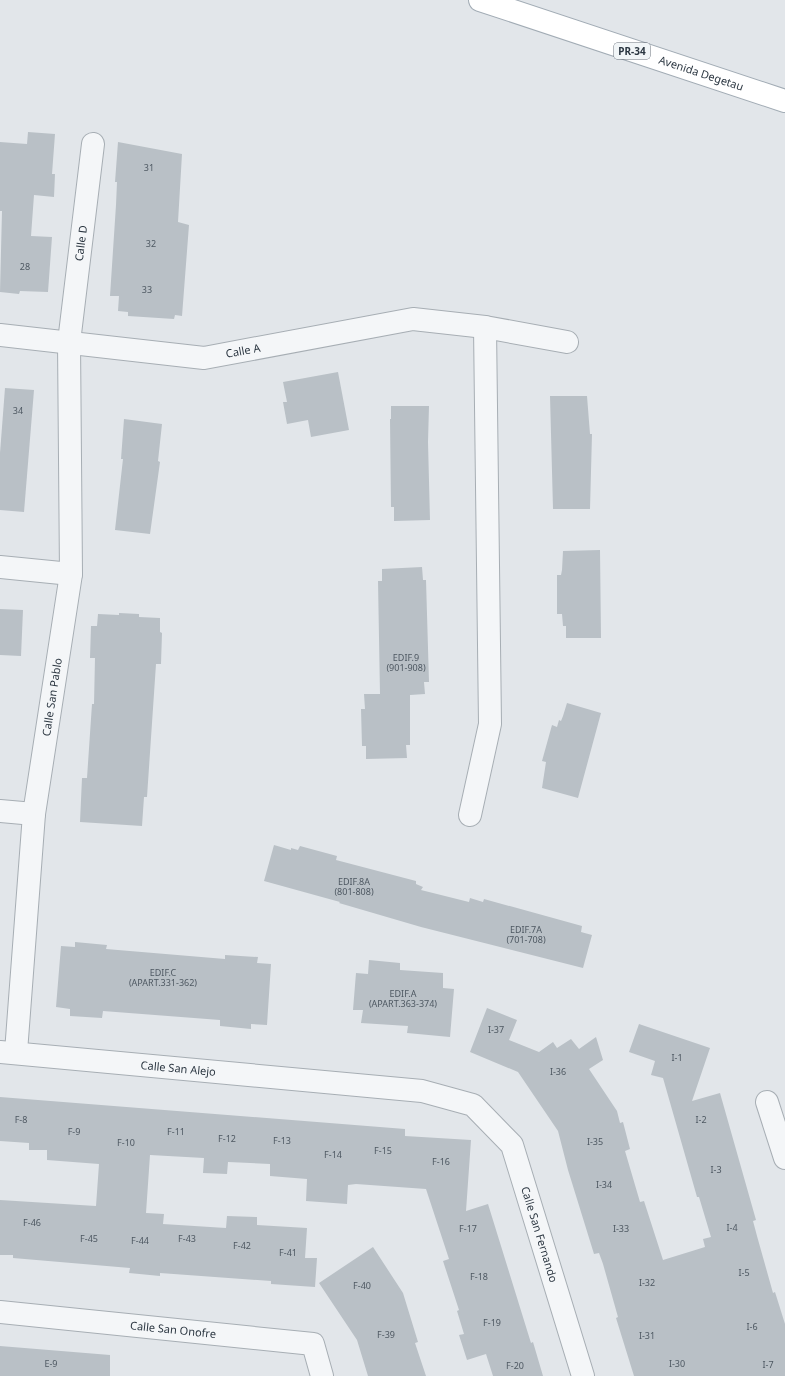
<svg xmlns="http://www.w3.org/2000/svg" width="785" height="1376" font-family="'Noto Sans',sans-serif">
  <style>
    .building { fill: #b9c0c6 }
    .lines { fill: none; stroke-linecap: round; stroke-linejoin: round }
    .minor-casing { stroke: #a7aeb4; stroke-width: 24 }
    .primary-casing { stroke: #a2acb5; stroke-width: 24 }
    .minor { stroke: #f4f6f8; stroke-width: 22 }
    .primary { stroke: #fff; stroke-width: 22 }
    .labels { text-anchor: middle; stroke-width: 3; stroke-linejoin: round; paint-order: stroke }
    .number-label { font-size: 9px; fill: #4e5862 }
    .shield { fill: #f1f5f7; stroke: #666f78; stroke-width: 1 }
    .shield-label { font-size: 10px; font-weight: bold; fill: #2b3641 }
    .street-label { font-size: 11px; fill: #2b3641; stroke: #f1f5f7 }
  </style>
  <rect width="100%" height="100%" fill="#e2e6ea"/>
  <g class="building">
    <path d="M 28,132 L 55,134 L 52,174 L 55,174 L 54,197 L 34,195 L 31,236 L 52,237 L 48,292 L 20,291 L 19,294 L 0,292 L 2,211 L 0,211 L 0,142 L 27,144 Z"/>
    <path d="M 118,142 L 182,154 L 178,222 L 189,225 L 182,316 L 175,315 L 174,319 L 128,316 L 128,312 L 118,311 L 119,296 L 110,296 L 116,205 L 117,182 L 115,182 Z"/>
    <path d="M 338,372 L 349,430 L 311,437 L 308,420 L 287,424 L 283,402 L 287,402 L 283,382 Z"/>
    <path d="M 5,388 L 34,390 L 24,512 L 0,510 L 0,453 Z"/>
    <path d="M 550,396 L 587,396 L 590,434 L 592,434 L 590,509 L 553,509 Z"/>
    <path d="M 391,406 L 429,406 L 428,442 L 430,520 L 394,521 L 394,507 L 391,507 L 390,419 L 391,419 Z"/>
    <path d="M 124,419 L 162,424 L 158,461 L 160,462 L 150,534 L 115,530 L 123,459 L 121,459 Z"/>
    <path d="M 600,550 L 601,638 L 566,638 L 566,626 L 563,626 L 562,614 L 557,614 L 557,575 L 561,575 L 562,570 L 563,551 Z"/>
    <path d="M 422,567 L 423,580 L 426,580 L 429,682 L 424,682 L 425,694 L 410,695 L 410,745 L 406,745 L 407,758 L 366,759 L 366,746 L 362,746 L 361,709 L 365,709 L 364,694 L 380,694 L 378,581 L 382,581 L 382,569 Z"/>
    <path d="M 0,609 L 23,610 L 21,656 L 0,655 Z"/>
    <path d="M 119,613 L 139,614 L 139,617 L 160,618 L 160,632 L 162,633 L 161,664 L 156,664 L 147,797 L 144,797 L 142,826 L 80,822 L 82,778 L 87,778 L 92,704 L 94,704 L 95,658 L 90,658 L 91,626 L 97,626 L 98,614 L 119,615 Z"/>
    <path d="M 567,703 L 601,713 L 578,798 L 542,788 L 546,762 L 542,761 L 552,725 L 557,727 L 559,720 L 561,721 L 563,716 Z"/>
    <path d="M 274,845 L 291,850 L 291,848 L 298,850 L 300,846 L 337,856 L 336,860 L 416,881 L 416,884 L 423,887 L 421,890 L 469,902 L 470,898 L 483,902 L 484,899 L 582,926 L 581,932 L 592,935 L 583,968 L 421,927 L 339,903 L 340,902 L 264,881 Z"/>
    <path d="M 75,942 L 107,945 L 106,949 L 225,959 L 225,955 L 258,957 L 257,963 L 271,964 L 267,1025 L 251,1024 L 251,1029 L 220,1026 L 220,1020 L 103,1011 L 102,1018 L 70,1016 L 70,1009 L 56,1007 L 61,946 L 75,947 Z"/>
    <path d="M 369,960 L 400,963 L 400,970 L 443,973 L 443,988 L 454,989 L 450,1037 L 407,1033 L 408,1026 L 361,1023 L 363,1010 L 353,1010 L 356,973 L 368,974 Z"/>
    <path d="M 487,1008 L 517,1020 L 509,1040 L 539,1052 L 553,1042 L 557,1048 L 571,1039 L 579,1049 L 596,1037 L 603,1060 L 589,1069 L 617,1111 L 620,1123 L 623,1122 L 630,1149 L 625,1151 L 640,1202 L 644,1201 L 663,1260 L 705,1247 L 703,1239 L 711,1237 L 699,1197 L 697,1197 L 663,1078 L 651,1075 L 655,1061 L 629,1052 L 639,1024 L 710,1048 L 692,1101 L 720,1093 L 756,1220 L 753,1221 L 757,1236 L 773,1293 L 775,1292 L 785,1324 L 785,1376 L 634,1376 L 616,1318 L 618,1317 L 603,1264 L 599,1253 L 594,1254 L 568,1170 L 558,1131 L 518,1072 L 470,1052 Z"/>
    <path d="M 0,1097 L 405,1129 L 405,1136 L 471,1140 L 466,1211 L 488,1204 L 531,1343 L 533,1342 L 543,1376 L 493,1376 L 486,1354 L 467,1360 L 459,1335 L 464,1334 L 457,1311 L 459,1310 L 443,1261 L 449,1259 L 426,1189 L 356,1184 L 348,1185 L 347,1204 L 306,1201 L 307,1179 L 270,1176 L 270,1164 L 228,1162 L 227,1174 L 203,1173 L 204,1158 L 150,1155 L 146,1213 L 164,1214 L 163,1224 L 226,1228 L 227,1216 L 257,1217 L 257,1225 L 307,1228 L 305,1258 L 317,1258 L 315,1287 L 271,1284 L 271,1281 L 160,1273 L 160,1276 L 129,1273 L 130,1268 L 13,1258 L 13,1255 L 0,1255 L 0,1200 L 96,1206 L 99,1164 L 47,1160 L 47,1150 L 29,1150 L 29,1143 L 0,1141 Z"/>
    <path d="M 373,1247 L 403,1293 L 418,1342 L 415,1343 L 426,1376 L 368,1376 L 357,1340 L 319,1283 Z"/>
    <path d="M 0,1346 L 110,1355 L 110,1376 L 0,1376 Z"/>
  </g>
  <g class="lines">
    <g class="minor-casing">
      <g id="minor">
        <path id="s1" d="M 0,335 L 204,358 L 413,319 L 485,327 L 567,342"/>
        <path d="M 0,567 L 71,574"/>
        <path d="M 0,811 L 34,814"/>
        <path d="M 470,815 L 490,724 L 485,327"/>
        <path id="s2" d="M 0,1052 L 422,1091 L 473,1105 L 512,1145 L 583,1376"/>
        <path id="s3" d="M 16,1052 L 34,814 L 71,574 L 69,342 L 93,144"/>
        <path d="M 767,1102 L 785,1158"/>
        <path id="s4" d="M 0,1312 L 313,1344 L 322,1376"/>
      </g>
    </g>
    <g class="primary-casing">
      <g id="primary">
        <path id="s5" d="M 480,0 L 785,101"/>
      </g>
    </g>
    <use href="#minor" class="minor"/>
    <use href="#primary" class="primary"/>
  </g>
  <g class="labels">
    <g class="number-label">
      <text x="149" y="171">31</text>
      <text x="151" y="247">32</text>
      <text x="25" y="270">28</text>
      <text x="147" y="293">33</text>
      <text x="18" y="414">34</text>
      <text x="406" y="661">EDIF.9<tspan x="406" dy="10">(901-908)</tspan></text>
      <text x="354" y="885">EDIF.8A<tspan x="354" dy="10">(801-808)</tspan></text>
      <text x="526" y="933">EDIF.7A<tspan x="526" dy="10">(701-708)</tspan></text>
      <text x="163" y="976">EDIF.C<tspan x="163" dy="10">(APART.331-362)</tspan></text>
      <text x="403" y="997">EDIF.A<tspan x="403" dy="10">(APART.363-374)</tspan></text>
      <text x="496" y="1033">I-37</text>
      <text x="677" y="1061">I-1</text>
      <text x="558" y="1075">I-36</text>
      <text x="21" y="1123">F-8</text>
      <text x="701" y="1123">I-2</text>
      <text x="74" y="1135">F-9</text>
      <text x="176" y="1135">F-11</text>
      <text x="227" y="1142">F-12</text>
      <text x="282" y="1144">F-13</text>
      <text x="595" y="1145">I-35</text>
      <text x="126" y="1146">F-10</text>
      <text x="383" y="1154">F-15</text>
      <text x="333" y="1158">F-14</text>
      <text x="441" y="1165">F-16</text>
      <text x="716" y="1173">I-3</text>
      <text x="604" y="1188">I-34</text>
      <text x="32" y="1226">F-46</text>
      <text x="732" y="1231">I-4</text>
      <text x="468" y="1232">F-17</text>
      <text x="621" y="1232">I-33</text>
      <text x="89" y="1242">F-45</text>
      <text x="187" y="1242">F-43</text>
      <text x="140" y="1244">F-44</text>
      <text x="242" y="1249">F-42</text>
      <text x="288" y="1256">F-41</text>
      <text x="744" y="1276">I-5</text>
      <text x="479" y="1280">F-18</text>
      <text x="647" y="1286">I-32</text>
      <text x="362" y="1289">F-40</text>
      <text x="492" y="1326">F-19</text>
      <text x="752" y="1330">I-6</text>
      <text x="386" y="1338">F-39</text>
      <text x="647" y="1339">I-31</text>
      <text x="51" y="1367">E-9</text>
      <text x="677" y="1367">I-30</text>
      <text x="768" y="1368">I-7</text>
      <text x="515" y="1369">F-20</text>
    </g>
    <rect class="shield" x="614" y="43" width="36" height="16" rx="3"/>
    <g class="shield-label">
      <text x="632" y="55">PR-34</text>
    </g>
    <g class="street-label">
      <text dy="4" stroke="none"><textPath href="#s5" startOffset="233">Avenida Degetau</textPath></text>
      <text dy="4" stroke="none"><textPath href="#s3" startOffset="813">Calle D</textPath></text>
      <text dy="4" stroke="none"><textPath href="#s1" startOffset="245">Calle A</textPath></text>
      <text dy="4" stroke="none"><textPath href="#s3" startOffset="357">Calle San Pablo</textPath></text>
      <text dy="4" stroke="none"><textPath href="#s2" startOffset="179">Calle San Alejo</textPath></text>
      <text dy="4" stroke="none"><textPath href="#s2" startOffset="626">Calle San Fernando</textPath></text>
      <text dy="4" stroke="none"><textPath href="#s4" startOffset="174">Calle San Onofre</textPath></text>
    </g>
  </g>
</svg>
